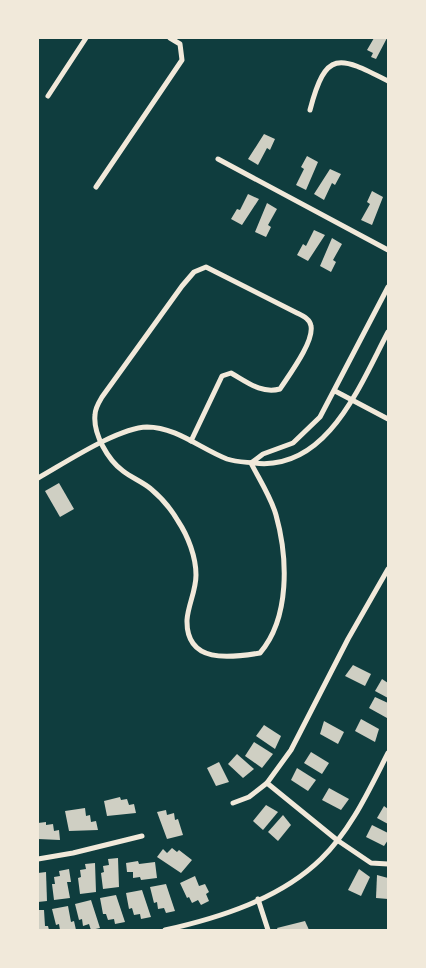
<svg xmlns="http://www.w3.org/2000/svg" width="426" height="968" font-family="Mulish,sans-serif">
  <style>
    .building { fill: #cfcfc3 }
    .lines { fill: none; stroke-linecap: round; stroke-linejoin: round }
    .minor { stroke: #f1e9da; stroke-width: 5 }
  </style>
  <rect width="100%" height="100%" fill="#0f3d3e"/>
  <g class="building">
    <path d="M 374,38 L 387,38 L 376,59 L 371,57 L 373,53 L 367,50 Z"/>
    <path d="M 264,134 L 275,139 L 270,150 L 267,148 L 258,165 L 248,159 Z"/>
    <path d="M 307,156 L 318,162 L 306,190 L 296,185 L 304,169 L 301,167 Z"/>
    <path d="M 330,169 L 341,174 L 335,185 L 332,183 L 324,200 L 314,194 Z"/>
    <path d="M 372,191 L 383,197 L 372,225 L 361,220 L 370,204 L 367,202 Z"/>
    <path d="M 248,194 L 259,199 L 242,225 L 231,219 L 237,209 L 240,210 Z"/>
    <path d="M 267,203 L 277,209 L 268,225 L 271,227 L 266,237 L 255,232 Z"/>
    <path d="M 314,230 L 325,235 L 308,261 L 297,255 L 303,244 L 306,246 Z"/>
    <path d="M 332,238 L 342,244 L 333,260 L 336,262 L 331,272 L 320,266 Z"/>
    <path d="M 59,483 L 74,509 L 60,517 L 45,491 Z"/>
    <path d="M 353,665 L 371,674 L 365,686 L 345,676 Z"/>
    <path d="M 382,679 L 388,683 L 388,698 L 375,691 Z"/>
    <path d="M 375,697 L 388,703 L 387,718 L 369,708 Z"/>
    <path d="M 361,719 L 379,729 L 375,742 L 355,731 Z"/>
    <path d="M 324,721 L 344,732 L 338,744 L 320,734 Z"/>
    <path d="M 264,725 L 281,736 L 275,749 L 256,736 Z"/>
    <path d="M 254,742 L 273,754 L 262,768 L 245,756 Z"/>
    <path d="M 311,752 L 329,763 L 322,774 L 304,763 Z"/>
    <path d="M 237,754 L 254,769 L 243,778 L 228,764 Z"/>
    <path d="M 219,762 L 229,782 L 216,786 L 207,768 Z"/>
    <path d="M 297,768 L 316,780 L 308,791 L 291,780 Z"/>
    <path d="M 329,788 L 349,799 L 341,810 L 322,800 Z"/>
    <path d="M 120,797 L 121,800 L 127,799 L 129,805 L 134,804 L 136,813 L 107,816 L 104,801 Z"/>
    <path d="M 266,805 L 278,812 L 263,830 L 253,821 Z"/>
    <path d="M 384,806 L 388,809 L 388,824 L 377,818 Z"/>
    <path d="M 85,808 L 86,816 L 90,815 L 91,822 L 96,821 L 98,830 L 69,831 L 65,811 Z"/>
    <path d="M 166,810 L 167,815 L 174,813 L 175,820 L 178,819 L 183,835 L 167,839 L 157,812 Z"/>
    <path d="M 283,815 L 291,825 L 278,841 L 268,832 Z"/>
    <path d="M 46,822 L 46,825 L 53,824 L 54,831 L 59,830 L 60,840 L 38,839 L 38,823 Z"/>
    <path d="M 372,825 L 388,833 L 388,840 L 384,846 L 366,837 Z"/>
    <path d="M 172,848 L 177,852 L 179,850 L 192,860 L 181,873 L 157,857 L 163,849 L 167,853 Z"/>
    <path d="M 118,858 L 119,887 L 103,889 L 101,873 L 104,872 L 103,866 L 109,865 L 108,859 Z"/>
    <path d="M 138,861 L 139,864 L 155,862 L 157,878 L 141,880 L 140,877 L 133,878 L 133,872 L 127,872 L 126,863 Z"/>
    <path d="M 95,863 L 96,892 L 80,894 L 78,878 L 81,877 L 80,870 L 86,869 L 85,864 Z"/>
    <path d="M 69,869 L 71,882 L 67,882 L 70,898 L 54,900 L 52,884 L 55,884 L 54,877 L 60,876 L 59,871 Z"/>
    <path d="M 359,869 L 370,877 L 361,896 L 348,890 Z"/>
    <path d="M 46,872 L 47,901 L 38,902 L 38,873 Z"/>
    <path d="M 377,875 L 388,878 L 388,899 L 376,898 Z"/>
    <path d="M 195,876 L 199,886 L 205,884 L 209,892 L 206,894 L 209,901 L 201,905 L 198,900 L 192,903 L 189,897 L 187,898 L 180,883 Z"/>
    <path d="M 166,884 L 175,911 L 166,913 L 164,908 L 158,909 L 157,902 L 154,903 L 150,887 Z"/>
    <path d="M 142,890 L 151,917 L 141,919 L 140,914 L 134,915 L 132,908 L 129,909 L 126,893 Z"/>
    <path d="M 116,895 L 125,922 L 115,924 L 114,919 L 108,920 L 106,914 L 103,914 L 100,898 Z"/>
    <path d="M 91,900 L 100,928 L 91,930 L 89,924 L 83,926 L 82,919 L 79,920 L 75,904 Z"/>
    <path d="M 68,906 L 71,922 L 74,921 L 76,930 L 60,930 L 59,924 L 56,925 L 52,909 Z"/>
    <path d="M 38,910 L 44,910 L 45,926 L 48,926 L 49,930 L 38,930 Z"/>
    <path d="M 305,921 L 309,930 L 278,930 L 277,928 Z"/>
  </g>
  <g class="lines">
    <g class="minor">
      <path d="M 48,96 L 86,38"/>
      <path d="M 310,110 C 326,49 339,56 388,81"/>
      <path d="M 218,159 L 388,250"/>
      <path d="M 96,187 L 182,60 L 180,44 L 170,38"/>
      <path d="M 335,391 L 388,419"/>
      <path d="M 191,441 L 222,376 L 231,373 C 247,382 261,394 280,389 C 289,375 314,342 311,326 C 310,319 303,316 297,313 L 206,267 L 194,272 L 182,286 L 102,397 C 99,402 95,408 95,415 C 93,434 108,460 123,471 C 132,478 143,482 151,489 C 163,499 171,509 178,521 C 188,536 196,557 196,575 C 196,591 188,605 187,620 C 186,664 230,658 260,653 C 290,618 288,558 276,515 C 271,497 259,479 251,463"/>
      <path d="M 251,463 L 263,454 L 293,443 L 320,417 L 388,287"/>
      <path d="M 38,478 C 65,463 117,428 147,427 C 176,427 201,449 227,459 C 236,462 245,462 254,463 C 327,472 360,385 388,332"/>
      <path d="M 388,569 L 348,639 L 291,750 L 267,783 L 337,840 L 371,863 L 388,864"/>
      <path d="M 233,803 L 249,797 L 267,783"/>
      <path d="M 38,859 L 73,853 L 142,836"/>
      <path d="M 258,899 L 268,930"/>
      <path d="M 165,930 C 219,918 280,899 321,859 C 351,830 369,790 388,753"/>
    </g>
  </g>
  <rect width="426" height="968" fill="none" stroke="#f1e9da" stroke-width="78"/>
</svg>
